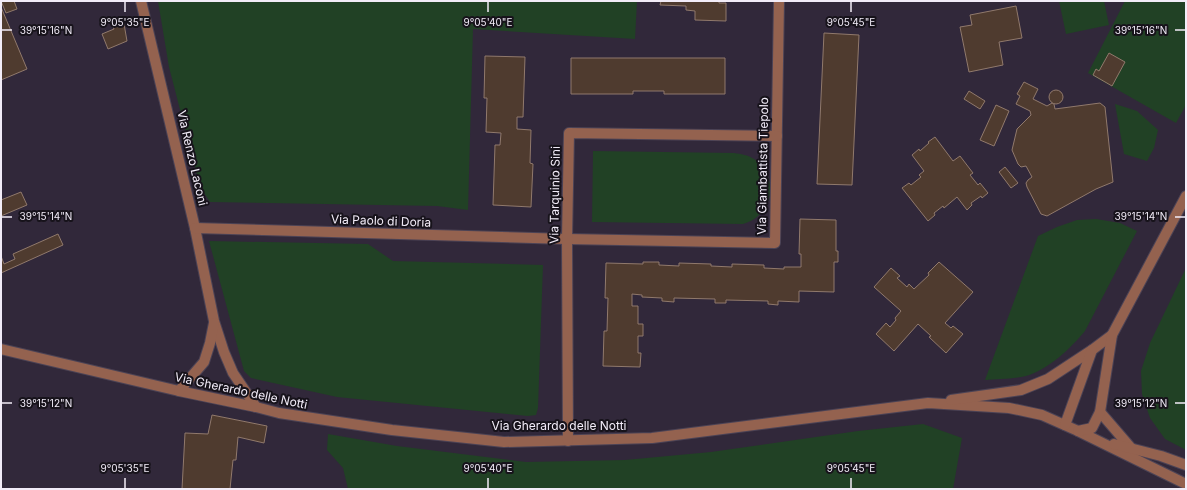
<svg xmlns="http://www.w3.org/2000/svg" width="1187" height="490" font-family="Inter,sans-serif">
  <style>
    .green { fill: #214125 }
    .building { fill: #4f3b2f; stroke: #90796c }
    .lines { fill: none; stroke-linecap: round; stroke-linejoin: round }
    .minor-casing { stroke: #4c4355; stroke-width: 12 }
    .minor { stroke: #94624f; stroke-width: 10 }
    .ticks { fill: none; stroke: #f2ecf8; stroke-width: 1.5 }
    .labels { text-anchor: middle; stroke-width: 4; stroke-linejoin: round; paint-order: stroke }
    .street-label { font-size: 12px; fill: #f2ecf8; stroke: #17131b }
    .ticks-label { font-size: 10px; text-anchor: middle; fill: #f2ecf8; stroke: #17131b; stroke-width: 4; stroke-linejoin: round; paint-order: stroke }
  </style>
  <rect width="100%" height="100%" fill="#31283a"/>
  <g class="green">
    <path d="M 158,1 L 637,1 L 635,39 L 473,29 L 468,210 L 437,206 L 210,202 L 200,187 L 169,67 Z"/>
    <path d="M 1059,1 L 1104,1 L 1109,25 L 1066,34 Z"/>
    <path d="M 1125,1 L 1186,1 L 1186,105 L 1176,123 L 1088,73 Z"/>
    <path d="M 1115,104 L 1137,111 L 1158,130 L 1154,148 L 1147,161 L 1124,154 Z"/>
    <path d="M 593,151 L 734,153 C 741,154 748,155 754,159 C 773,171 776,200 759,215 C 754,220 749,222 743,224 L 592,222 Z"/>
    <path d="M 1096,219 L 1120,223 L 1137,231 L 1085,331 C 1071,348 1048,370 1026,376 C 1013,379 998,379 985,380 L 1038,236 L 1057,227 L 1077,220 Z"/>
    <path d="M 209,241 L 368,244 L 393,261 L 543,265 L 538,408 L 536,415 L 528,416 L 337,397 L 251,378 L 244,371 Z"/>
    <path d="M 1186,268 L 1186,450 L 1165,439 L 1150,418 L 1142,394 L 1141,371 L 1150,343 Z"/>
    <path d="M 923,424 L 962,438 L 953,489 L 348,489 L 343,468 L 327,450 L 328,434 L 397,446 L 526,462 L 625,460 L 711,452 L 858,431 Z"/>
  </g>
  <g class="building">
    <path d="M 1,1 L 14,1 L 17,9 L 6,13 Z"/>
    <path d="M 661,1 L 719,1 L 719,3 L 726,3 L 726,21 L 695,20 L 695,11 L 686,10 L 686,6 L 660,5 Z"/>
    <path d="M 1016,6 L 1022,38 L 999,42 L 1003,65 L 969,72 L 960,27 L 972,25 L 970,15 Z"/>
    <path d="M 1,7 L 27,69 L 1,80 Z"/>
    <path d="M 123,18 L 127,41 L 108,49 L 102,34 L 114,29 L 111,21 Z"/>
    <path d="M 824,33 L 859,35 L 852,185 L 817,184 Z"/>
    <path d="M 1109,53 L 1125,62 L 1112,86 L 1093,75 L 1096,69 L 1099,71 Z"/>
    <path d="M 485,56 L 525,57 L 523,117 L 517,117 L 517,129 L 531,130 L 530,163 L 533,164 L 531,207 L 493,205 L 495,145 L 500,145 L 501,133 L 486,132 L 487,98 L 484,98 Z"/>
    <path d="M 571,58 L 725,58 L 725,94 L 664,94 L 664,91 L 633,91 L 633,94 L 571,94 Z"/>
    <path d="M 1024,82 L 1038,89 L 1033,99 L 1047,106 L 1052,103 L 1054,104 L 1055,109 L 1100,103 L 1105,107 L 1113,182 L 1096,189 L 1047,216 L 1041,214 L 1027,187 L 1026,183 L 1028,180 L 1032,177 L 1026,166 L 1021,167 L 1018,164 L 1012,150 L 1017,129 L 1031,115 L 1030,111 L 1016,104 L 1020,96 L 1017,94 Z"/>
    <circle cx="1056" cy="97" r="7"/>
    <path d="M 969,91 L 985,101 L 980,109 L 964,99 Z"/>
    <path d="M 996,105 L 1009,111 L 994,146 L 980,140 Z"/>
    <path d="M 935,137 L 953,161 L 960,156 L 973,173 L 970,175 L 978,185 L 980,183 L 988,193 L 982,198 L 981,196 L 971,203 L 972,205 L 967,210 L 957,197 L 944,208 L 943,206 L 934,213 L 935,215 L 928,221 L 902,188 L 909,183 L 911,185 L 921,177 L 919,175 L 924,171 L 912,155 L 919,149 L 920,151 L 929,143 L 928,142 Z"/>
    <path d="M 1005,167 L 1018,183 L 1011,188 L 999,172 Z"/>
    <path d="M 21,192 L 27,205 L 1,216 L 1,200 Z"/>
    <path d="M 800,219 L 836,220 L 836,251 L 838,251 L 838,262 L 834,262 L 834,292 L 799,291 L 799,302 L 778,301 L 778,305 L 768,304 L 768,301 L 726,300 L 726,303 L 715,303 L 715,299 L 674,298 L 674,302 L 662,301 L 662,298 L 642,297 L 642,295 L 632,294 L 632,306 L 638,306 L 638,324 L 643,324 L 643,336 L 638,336 L 638,353 L 641,353 L 640,367 L 603,366 L 604,331 L 607,331 L 608,298 L 605,298 L 606,263 L 643,264 L 643,262 L 659,262 L 659,265 L 679,266 L 679,263 L 711,264 L 711,266 L 732,267 L 732,264 L 764,265 L 764,268 L 784,269 L 784,267 L 801,267 L 801,254 L 799,254 Z"/>
    <path d="M 58,234 L 63,245 L 1,273 L 1,256 L 4,264 L 15,259 L 13,254 Z"/>
    <path d="M 939,262 L 973,292 L 945,323 L 951,328 L 953,326 L 963,334 L 946,353 L 929,337 L 931,336 L 918,324 L 894,351 L 876,334 L 886,323 L 890,327 L 896,320 L 895,318 L 901,311 L 874,287 L 891,268 L 900,276 L 897,278 L 907,287 L 909,284 L 914,289 L 929,275 L 928,273 Z"/>
    <path d="M 212,415 L 267,426 L 264,443 L 238,437 L 236,460 L 233,460 L 230,489 L 182,489 L 185,433 L 208,434 Z"/>
  </g>
  <g class="lines">
    <g class="minor-casing">
      <g id="minor">
        <path d="M 141,1 L 195,228 L 214,321 L 224,352 L 233,373 L 256,407"/>
        <path d="M 195,228 L 567,239 L 775,243 L 779,1"/>
        <path d="M 1,349 L 179,391 L 256,407 L 279,413 L 392,430 L 504,442 L 652,438 L 928,403 L 1009,408 L 1042,415 L 1078,431 L 1186,484"/>
        <path d="M 179,391 L 204,362 L 210,343 L 214,323"/>
        <path d="M 951,400 L 1021,390 L 1048,379 L 1092,350 L 1112,335"/>
        <path d="M 1100,412 L 1131,448"/>
        <path d="M 1065,425 L 1092,350"/>
        <path d="M 1078,431 L 1092,428 L 1100,412 L 1112,335 L 1186,196"/>
        <path d="M 568,441 L 567,239 L 569,133 L 777,136"/>
        <path d="M 1114,444 L 1161,456 L 1186,465"/>
      </g>
    </g>
    <use href="#minor" class="minor"/>
  </g>
  <path class="ticks" d="M 125,2 L 125,12M 488,2 L 488,12M 851,2 L 851,12M 2,30 L 12,30M 1175,30 L 1185,30M 2,217 L 12,217M 1175,217 L 1185,217M 2,403 L 12,403M 1175,403 L 1185,403M 125,478 L 125,488M 488,478 L 488,488M 851,478 L 851,488"/>
  <g class="labels">
    <g class="street-label">
      <text transform="translate(192 158) rotate(77)" y="4">Via Renzo Laconi</text>
      <text transform="translate(763 166) rotate(-89)" y="4">Via Giambattista Tiepolo</text>
      <text transform="translate(555 195) rotate(-89)" y="4">Via Tarquinio Sini</text>
      <text transform="translate(381 221) rotate(2)" y="4">Via Paolo di Doria</text>
      <text transform="translate(241 391) rotate(12)" y="4">Via Gherardo delle Notti</text>
      <text x="559" y="430">Via Gherardo delle Notti</text>
    </g>
  </g>
  <g class="ticks-label">
    <text x="125" y="26">9°05'35"E</text>
    <text x="488" y="26">9°05'40"E</text>
    <text x="851" y="26">9°05'45"E</text>
    <text x="46" y="34">39°15'16"N</text>
    <text x="1141" y="34">39°15'16"N</text>
    <text x="46" y="220">39°15'14"N</text>
    <text x="1141" y="220">39°15'14"N</text>
    <text x="46" y="407">39°15'12"N</text>
    <text x="1141" y="407">39°15'12"N</text>
    <text x="125" y="472">9°05'35"E</text>
    <text x="488" y="472">9°05'40"E</text>
    <text x="851" y="472">9°05'45"E</text>
  </g>
  <rect width="1187" height="490" fill="none" stroke="#f2ecf8" stroke-width="4"/>
</svg>
